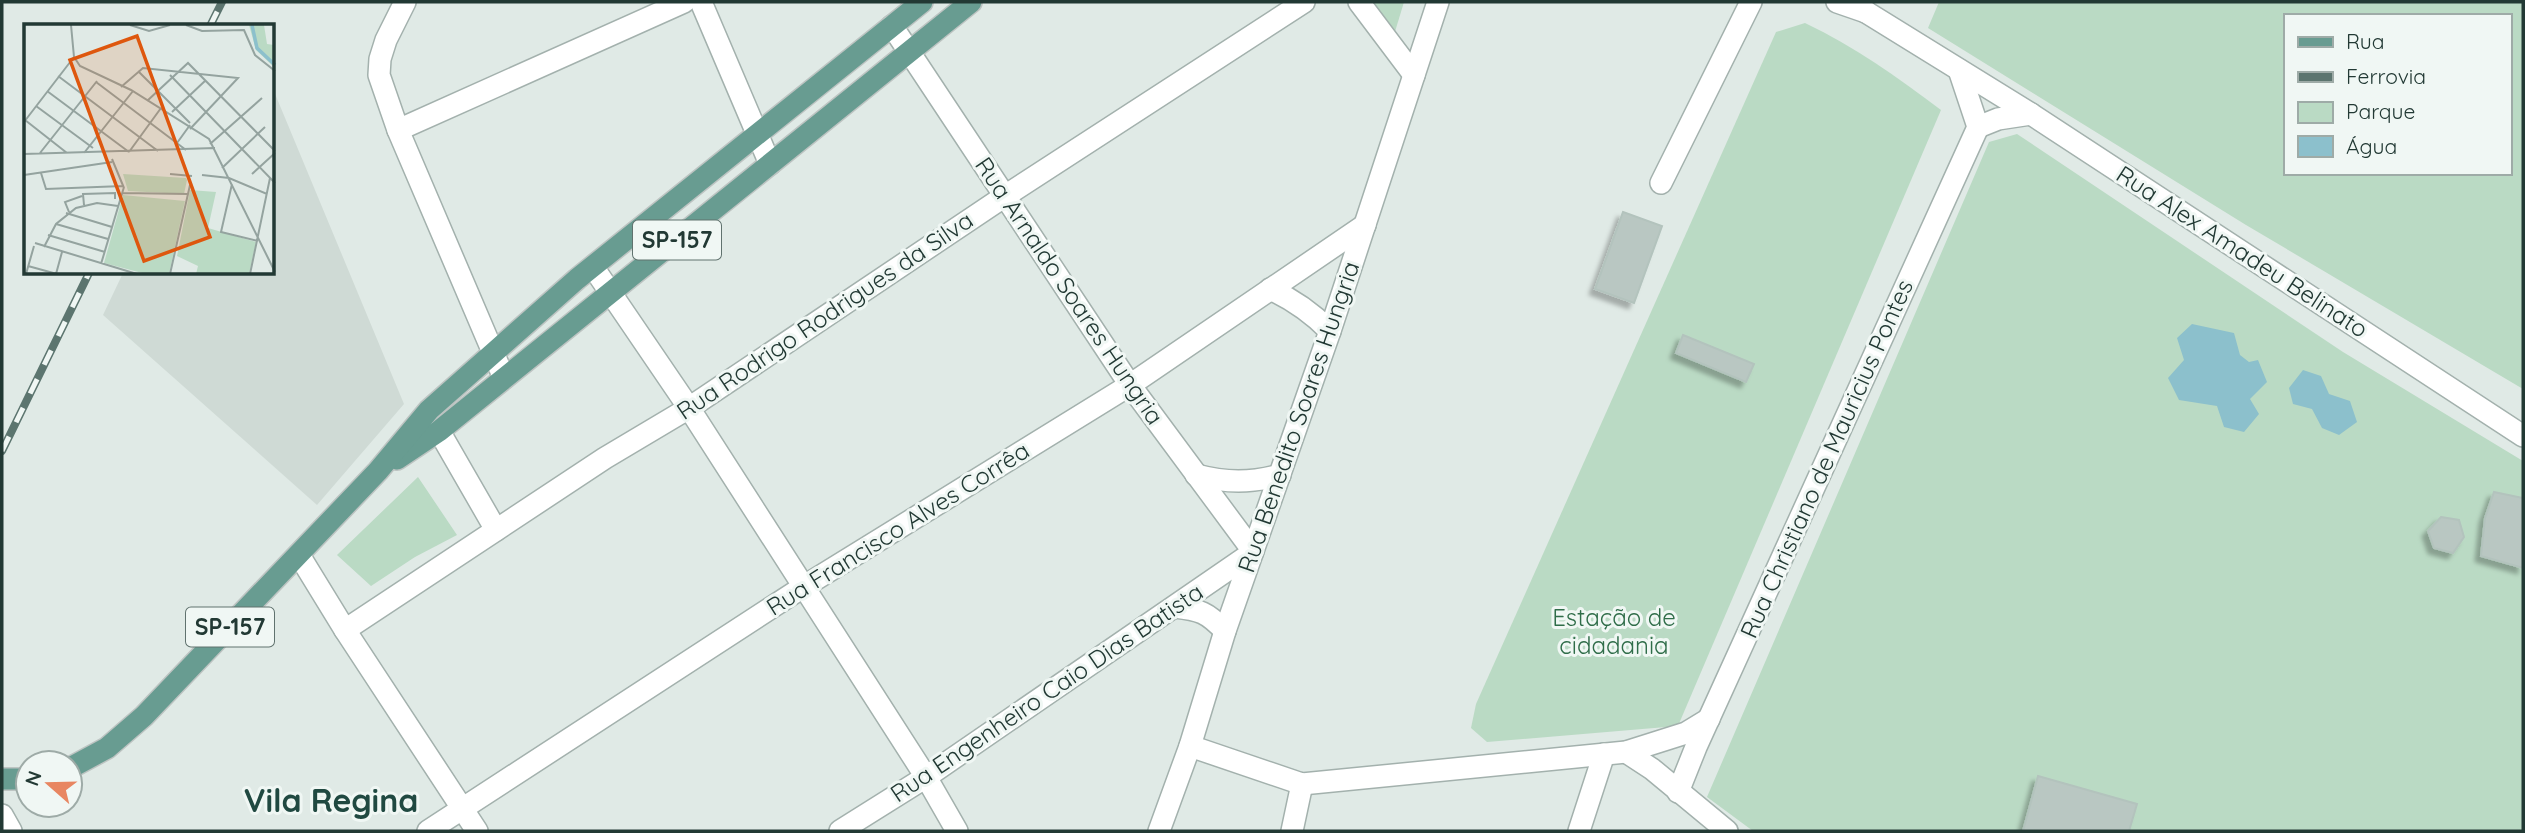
<svg xmlns="http://www.w3.org/2000/svg" width="2525" height="833" font-family="Quicksand,sans-serif">
  <style>
    .built { fill: #cfdad5 }
    .green { fill: #badac4; fill-rule: evenodd }
    .water { fill: #8cc0cc }
    .building { fill: #b9c7c2; stroke: #b3c3bd; stroke-width: 2; filter: url(#shadow) }
    .lines { fill: none; stroke-linecap: round; stroke-linejoin: round }
    .minor-casing { stroke: #a3b1ad; stroke-width: 24 }
    .primary-casing { stroke: #bdc4c2; stroke-width: 24 }
    .minor { stroke: #fff; stroke-width: 21 }
    .primary { stroke: #689c91; stroke-width: 21 }
    .rail-casing { stroke: #5c756f; stroke-width: 8 }
    .rail { stroke: #f0f7f4; stroke-width: 5; stroke-dasharray: 16; stroke-linecap: butt }
    .labels { text-anchor: middle; stroke-width: 6; stroke-linejoin: round; paint-order: stroke }
    .shield { fill: #f0f7f4; stroke: #60726e; stroke-width: 2 }
    .shield-label { font-size: 23px; font-weight: bold; fill: #223934 }
    .street-label { font-size: 24px; fill: #223934; stroke: #f0f7f4 }
    .park-label { font-size: 24px; fill: #2f6d49; stroke: #f0f7f4 }
    .district-label { font-size: 32px; font-weight: bold; fill: #204941; stroke: #f0f7f4 }
    .inset-river { fill: none; stroke: #8cc0cc; stroke-width: 3.5 }
    .inset-road { fill: none; stroke: #94a39f; stroke-width: 2 }
    .view { fill: #de570e; fill-opacity: 0.15; stroke: #de570e; stroke-width: 3.5 }
    .inset-edge { fill: none; stroke: #223934; stroke-width: 3.5 }
  </style>
  <defs>
    <filter id="shadow"><feDropShadow dx="-5.5" dy="5.5" stdDeviation="2" flood-color="#0004"/></filter>
  </defs>
  <rect width="100%" height="100%" fill="#e0eae6"/>
  <path class="built" d="M 273,89 L 404,404 L 317,505 L 103,315 L 123,273 L 273,273 Z"/>
  <g class="green">
    <path d="M 1373,2 L 1404,2 L 1394,35 Z"/>
    <path d="M 1939,2 L 2523,2 L 2523,389 L 2246,225 L 1928,28 ZM 2285,16 L 2509,16 L 2509,173 L 2285,173 Z"/>
    <path d="M 1805,23 C 1854,46 1897,77 1941,110 L 1678,726 L 1487,742 L 1471,728 L 1476,704 L 1776,32 Z"/>
    <path d="M 2017,134 L 2343,352 L 2523,461 L 2523,831 L 1753,831 L 1707,797 L 1989,142 Z"/>
    <path d="M 418,477 L 457,535 L 415,557 L 371,586 L 337,555 Z"/>
  </g>
  <g class="water">
    <path d="M 2192,324 L 2234,333 L 2240,355 L 2249,362 L 2258,360 L 2267,382 L 2250,399 L 2259,414 L 2244,432 L 2224,427 L 2217,406 L 2179,400 L 2168,378 L 2184,360 L 2177,338 Z"/>
    <path d="M 2303,370 L 2321,376 L 2329,394 L 2350,401 L 2357,422 L 2339,435 L 2322,428 L 2312,409 L 2293,404 L 2289,388 Z"/>
  </g>
  <g class="building">
    <path d="M 1623,212 L 1662,226 L 1634,303 L 1595,289 Z"/>
    <path d="M 1683,335 L 1754,364 L 1746,382 L 1676,353 Z"/>
    <path d="M 2494,492 L 2523,498 L 2523,568 L 2481,556 L 2485,518 Z"/>
    <path d="M 2441,517 L 2459,520 L 2464,537 L 2453,553 L 2434,548 L 2428,531 Z"/>
    <path d="M 2038,776 L 2137,804 L 2129,831 L 2023,831 Z"/>
  </g>
  <g class="lines">
    <g class="minor-casing">
      <g id="minor">
        <path d="M 405,2 L 386,40 L 380,59 L 379,75 L 398,130 L 504,378"/>
        <path d="M 701,2 L 770,164"/>
        <path d="M 1359,2 L 1414,75"/>
        <path d="M 1837,2 L 1866,12 L 1857,2"/>
        <path d="M 1866,12 L 2031,114 L 2523,436"/>
        <path d="M 892,26 L 1130,385 L 1253,551"/>
        <path d="M 1978,127 L 1998,119 L 2031,114"/>
        <path d="M 398,130 L 684,2"/>
        <path d="M 1661,183 L 1751,2"/>
        <path d="M 593,267 L 689,408 L 926,777 L 957,831"/>
        <path d="M 1270,289 C 1294,300 1311,312 1330,331"/>
        <path d="M 439,431 L 496,530"/>
        <path d="M 1196,475 C 1226,483 1251,483 1280,475"/>
        <path d="M 299,555 L 345,630 L 477,831"/>
        <path d="M 1175,607 C 1200,610 1207,612 1225,631"/>
        <path d="M 345,630 L 605,458 L 689,408 L 1005,196 L 1304,2"/>
        <path d="M 1190,746 L 1302,784 L 1626,752 L 1686,733 L 1709,719"/>
        <path d="M 1626,752 L 1652,769 L 1727,831"/>
        <path d="M 1678,792 L 1696,747 L 1978,127 L 1959,70"/>
        <path d="M 2,815 L 11,831"/>
        <path d="M 428,831 L 803,587 L 1130,385 L 1365,225"/>
        <path d="M 840,831 L 926,777 L 1252,553"/>
        <path d="M 1159,831 L 1190,746 L 1225,631 L 1330,331 L 1438,2"/>
        <path d="M 1292,831 L 1302,784"/>
        <path d="M 1579,831 L 1604,754"/>
      </g>
    </g>
    <g class="primary-casing">
      <g id="primary">
        <path d="M 397,459 L 439,431 L 971,2"/>
        <path d="M 70,768 L 107,748 L 144,716 L 378,471 L 429,410 L 577,279 L 922,2"/>
        <path d="M 2,779 L 28,779"/>
      </g>
    </g>
    <use href="#minor" class="minor"/>
    <use href="#primary" class="primary"/>
    <g class="rail-casing">
      <g id="rail">
        <path d="M 210,26 L 222,2"/>
        <path d="M 2,451 L 89,273"/>
      </g>
    </g>
    <use href="#rail" class="rail"/>
  </g>
  <g class="labels">
    <g class="shield">
      <rect x="633" y="220.5" width="88" height="39" rx="5"/>
      <rect x="186" y="607.5" width="88" height="39" rx="5"/>
    </g>
    <g class="shield-label">
      <text x="677" y="248">SP-157</text>
      <text x="230" y="635">SP-157</text>
    </g>
    <g class="street-label">
      <text transform="translate(2242 252) rotate(33)" y="8">Rua Alex Amadeu Belinato</text>
      <text transform="translate(1069 291) rotate(56)" y="8">Rua Arnaldo Soares Hungria</text>
      <text transform="translate(825 316) rotate(-34)" y="8">Rua Rodrigo Rodrigues da Silva</text>
      <text transform="translate(1299 417) rotate(-71)" y="8">Rua Benedito Soares Hungria</text>
      <text transform="translate(1827 459) rotate(-66)" y="8">Rua Christiano de Mauricius Pontes</text>
      <text transform="translate(898 529) rotate(-32)" y="8">Rua Francisco Alves Corrêa</text>
      <text transform="translate(1047 693) rotate(-34)" y="8">Rua Engenheiro Caio Dias Batista</text>
    </g>
    <g class="park-label">
      <text x="1614" y="626">Estação de<tspan x="1614" dy="28">cidadania</tspan></text>
    </g>
    <g class="district-label">
      <text x="331" y="812">Vila Regina</text>
    </g>
  </g>
  <g transform="translate(24 24)">
    <rect width="250" height="250" fill="#e0eae6"/>
    <path d="M 225,1 L 240,1 L 243,20 L 250,21 L 250,43 L 232,26 ZM 99,150 L 162,154 L 163,156 L 160,170 L 104,167 ZM 166,166 L 192,168 L 184,204 L 232,218 L 225,250 L 172,250 L 174,242 L 153,232 ZM 99,171 L 161,177 L 145,250 L 122,250 L 80,239 Z" fill="#badac4"/>
    <path class="inset-river" d="M 228,1 L 233,24 L 251,41"/>
    <path class="inset-road" d="M 47,1 L 50,33 L 56,42 L 107,66 L 185,115 L 251,248M 106,1 L 125,7 L 146,1M 162,1 L 178,7 L 220,6 L 231,31 L 251,47M 114,47 L 166,99M 146,51 L 251,159M 34,52 L 134,127M 72,58 L 162,126M 97,63 L 119,44 L 214,54 L 166,105M 23,67 L 105,128M 123,77 L 164,39 L 251,127M 12,82 L 69,124M 148,88 L 182,56M 1,96 L 43,129M 0,98 L 50,33M 153,119 L 166,101M 186,120 L 238,74M 105,128 L 137,84M 16,129 L 73,57M 60,129 L 109,67M 0,130 L 191,124M 88,135 L 100,164M 198,144 L 241,103M 17,149 L 22,165 L 99,162M 146,150 L 168,152M 228,150 L 251,129M 0,151 L 88,138M 178,151 L 205,154 L 243,170M 208,160 L 197,208 L 234,217M 98,169 L 164,170M 60,181 L 59,170 L 91,169 L 91,175M 45,188 L 41,178 L 58,172M 42,189 L 88,203M 32,200 L 84,215M 24,211 L 81,228M 11,219 L 113,250M 20,223 L 32,200 L 52,184 L 73,179 L 94,182M 77,240 L 100,163M 4,242 L 33,250M 2,250 L 10,222M 32,250 L 38,228M 146,250 L 166,161M 226,250 L 246,154"/>
    <path class="view" d="M 113,12 L 186,213 L 120,237 L 46,36 Z"/>
    <rect width="250" height="250" class="inset-edge"/>
  </g>
  <rect width="2525" height="833" fill="none" stroke="#223934" stroke-width="7"/>
  <rect x="2284" y="14" width="228" height="161" fill="#f0f7f4" stroke="#9eaba7" stroke-width="2"/>
  <rect x="2298" y="37" width="35" height="10" fill="#689c91" stroke="#9eaba7" stroke-width="2"/>
  <text x="2346" y="49" font-size="21" fill="#223934">Rua</text>
  <rect x="2298" y="72" width="35" height="10" fill="#5c756f" stroke="#9eaba7" stroke-width="2"/>
  <text x="2346" y="84" font-size="21" fill="#223934">Ferrovia</text>
  <rect x="2298" y="102" width="35" height="21" fill="#badac4" stroke="#9eaba7" stroke-width="2"/>
  <text x="2346" y="119" font-size="21" fill="#223934">Parque</text>
  <rect x="2298" y="136" width="35" height="21" fill="#8cc0cc" stroke="#9eaba7" stroke-width="2"/>
  <text x="2346" y="154" font-size="21" fill="#223934">Água</text>
  <g transform="translate(49 784) rotate(290)"><circle r="33" fill="#f0f7f4" stroke="#9eaba7" stroke-width="2"/>
  <path d="M0-5L12 26L0 18L-12 26Z" fill="#e88661"/>
  <text y="-10" font-size="19" font-weight="bold" text-anchor="middle" fill="#223934">N</text>
  </g>
</svg>
